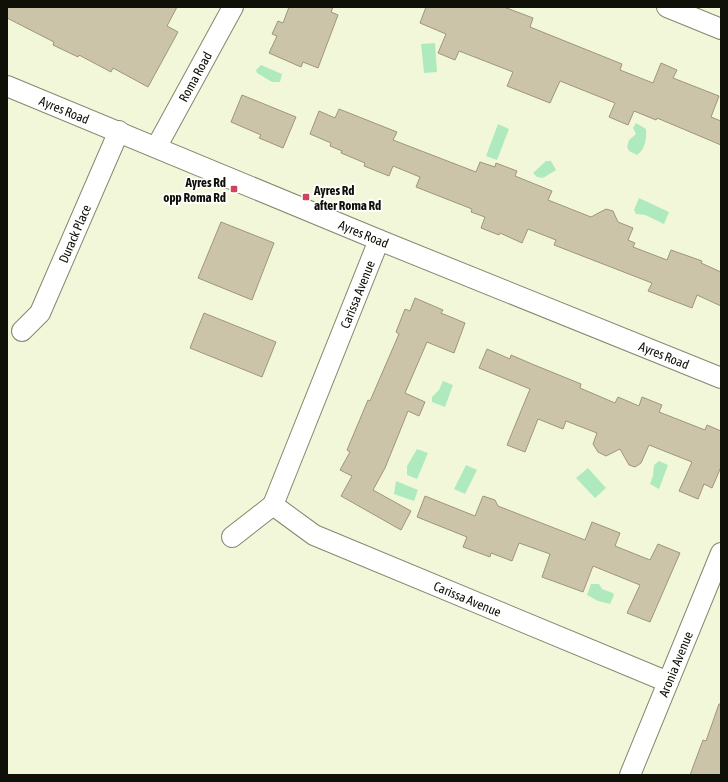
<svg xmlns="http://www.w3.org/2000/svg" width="728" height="782" font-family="'Asap Condensed',sans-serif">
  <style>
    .water { fill: #afeabf }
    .building { fill: #ccc4a9; stroke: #9e967c }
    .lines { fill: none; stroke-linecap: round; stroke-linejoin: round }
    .minor-casing { stroke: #84876d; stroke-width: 22 }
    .minor { stroke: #fff; stroke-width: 20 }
    .poi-dot { fill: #d3425c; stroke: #fff; stroke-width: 1.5 }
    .labels { text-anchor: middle; stroke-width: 3.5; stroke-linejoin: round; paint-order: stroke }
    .street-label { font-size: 13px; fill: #0f1007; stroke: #fff }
    .poi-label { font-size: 13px; font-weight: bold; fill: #0f1007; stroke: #fff; text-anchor: end }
  </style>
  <rect width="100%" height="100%" fill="#f3f7da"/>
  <g class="water">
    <path d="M 435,43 L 437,72 L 424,73 L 421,44 Z"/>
    <path d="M 261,65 L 282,74 L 280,82 L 272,82 L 257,73 L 256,70 Z"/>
    <path d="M 636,123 L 646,129 C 647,138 645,150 637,155 L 629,151 L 627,147 L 629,140 L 636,134 L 633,128 Z"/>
    <path d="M 498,124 L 509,129 L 497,160 L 486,156 Z"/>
    <path d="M 546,161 L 551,161 L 556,170 L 543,178 L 537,177 L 533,173 Z"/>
    <path d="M 639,198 L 669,212 L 664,224 L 645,215 L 636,214 L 634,210 Z"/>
    <path d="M 443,381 L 453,385 L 445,407 L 432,402 L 432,397 L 439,390 Z"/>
    <path d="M 417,449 L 428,453 L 417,479 L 407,475 L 407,466 Z"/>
    <path d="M 659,461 L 668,465 L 659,489 L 650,484 L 653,476 L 654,465 Z"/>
    <path d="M 466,465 L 477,470 L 465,494 L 454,489 Z"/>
    <path d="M 588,468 L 606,488 L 595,498 L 576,478 Z"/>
    <path d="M 396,481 L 418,490 L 414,501 L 394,494 Z"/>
    <path d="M 591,584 L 599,584 L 602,589 L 613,593 L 614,595 L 610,604 L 598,601 L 587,595 Z"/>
  </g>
  <g class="building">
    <path d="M 7,7 L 177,7 L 167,26 L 178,32 L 148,87 L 113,68 L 111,72 L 79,55 L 78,57 L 53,45 L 54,42 L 7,18 Z"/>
    <path d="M 289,7 L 333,7 L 331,12 L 338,15 L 318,68 L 303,62 L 301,67 L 269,53 L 277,36 L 272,34 L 278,21 L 283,23 Z"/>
    <path d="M 426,7 L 504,7 L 533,18 L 530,27 L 622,64 L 620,70 L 653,83 L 661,63 L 677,70 L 673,78 L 719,96 L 711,117 L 721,121 L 721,145 L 657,118 L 656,120 L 634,111 L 628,125 L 609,117 L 615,103 L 560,81 L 550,103 L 507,86 L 513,72 L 459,51 L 455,60 L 438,53 L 446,34 L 420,23 Z"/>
    <path d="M 242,95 L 296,117 L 283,148 L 259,138 L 261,135 L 231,122 Z"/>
    <path d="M 339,109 L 397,132 L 393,140 L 476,172 L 480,162 L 495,167 L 496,163 L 517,171 L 515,176 L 552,191 L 548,200 L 591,217 L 606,209 L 613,211 L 618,222 L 633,228 L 628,240 L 635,243 L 633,247 L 667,260 L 671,250 L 702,261 L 701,263 L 721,272 L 721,306 L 697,295 L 692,308 L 648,291 L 652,283 L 554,245 L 556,240 L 528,229 L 522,243 L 500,233 L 499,235 L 481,228 L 485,217 L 471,212 L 472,209 L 416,187 L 420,177 L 393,166 L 389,176 L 364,166 L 365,163 L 341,153 L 342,151 L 330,146 L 331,143 L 310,134 L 319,111 L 335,118 Z"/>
    <path d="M 221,222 L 274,243 L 252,300 L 198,278 Z"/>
    <path d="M 415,298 L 443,310 L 441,313 L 465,323 L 454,353 L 427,342 L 405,393 L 425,402 L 419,416 L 408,411 L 385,468 L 373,490 L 411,511 L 401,530 L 341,496 L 352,476 L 340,470 L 350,452 L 347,450 L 368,400 L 370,401 L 399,334 L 396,332 L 405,309 L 410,311 Z"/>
    <path d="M 204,313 L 276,342 L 262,377 L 190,348 Z"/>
    <path d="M 487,349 L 510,359 L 511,355 L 532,364 L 581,384 L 580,388 L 615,403 L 618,397 L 639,406 L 642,397 L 662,405 L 659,412 L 705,430 L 707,425 L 721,431 L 721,467 L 712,488 L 704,484 L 698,499 L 679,491 L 692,462 L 649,445 L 641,463 L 635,467 L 629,465 L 620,449 L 606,456 L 598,452 L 593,444 L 597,433 L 566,421 L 563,429 L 538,419 L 525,452 L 507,445 L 530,389 L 479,368 Z"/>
    <path d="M 425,496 L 475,516 L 483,496 L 495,500 L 498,506 L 585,540 L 592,522 L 620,533 L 615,546 L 650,560 L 658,544 L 680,553 L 650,622 L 627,613 L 640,585 L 593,566 L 583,592 L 542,577 L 550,554 L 519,543 L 512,561 L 491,553 L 490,557 L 463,547 L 467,537 L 417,517 Z"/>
    <path d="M 719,704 L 721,704 L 721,775 L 690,775 L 703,740 L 706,741 Z"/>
  </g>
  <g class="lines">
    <g class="minor-casing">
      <g id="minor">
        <path d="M 667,7 L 721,29"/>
        <path id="s1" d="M 7,86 L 379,240 L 721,378"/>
        <path id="s2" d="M 157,146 L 233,7"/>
        <path id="s3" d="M 22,331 L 40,313 L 119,131"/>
        <path id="s4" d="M 273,505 L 379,240"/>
        <path id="s5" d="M 232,537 L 273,505 L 314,535 L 668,682"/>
        <path id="s6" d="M 630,775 L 721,553"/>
      </g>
    </g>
    <use href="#minor" class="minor"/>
  </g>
  <g class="poi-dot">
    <rect x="230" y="185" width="8" height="8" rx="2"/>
    <rect x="302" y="193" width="8" height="8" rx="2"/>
  </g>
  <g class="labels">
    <g class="street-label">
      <text dy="5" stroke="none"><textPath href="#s2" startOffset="79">Roma Road</textPath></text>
      <text dy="5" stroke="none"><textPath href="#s1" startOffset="62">Ayres Road</textPath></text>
      <text dy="5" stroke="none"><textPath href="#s1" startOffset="386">Ayres Road</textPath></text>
      <text dy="5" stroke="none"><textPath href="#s3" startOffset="112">Durack Place</textPath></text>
      <text dy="5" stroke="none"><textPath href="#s4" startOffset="227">Carissa Avenue</textPath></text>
      <text dy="5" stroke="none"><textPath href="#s1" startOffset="710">Ayres Road</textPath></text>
      <text dy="5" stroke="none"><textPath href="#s5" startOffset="269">Carissa Avenue</textPath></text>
      <text dy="5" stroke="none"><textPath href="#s6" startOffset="120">Aronia Avenue</textPath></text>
    </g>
    <g class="poi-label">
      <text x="226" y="187">Ayres Rd<tspan x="226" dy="15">opp Roma Rd</tspan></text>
      <text x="314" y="195" text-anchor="start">Ayres Rd<tspan x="314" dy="15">after Roma Rd</tspan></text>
    </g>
  </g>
  <rect width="728" height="782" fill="none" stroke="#0f1007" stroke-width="16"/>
</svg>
